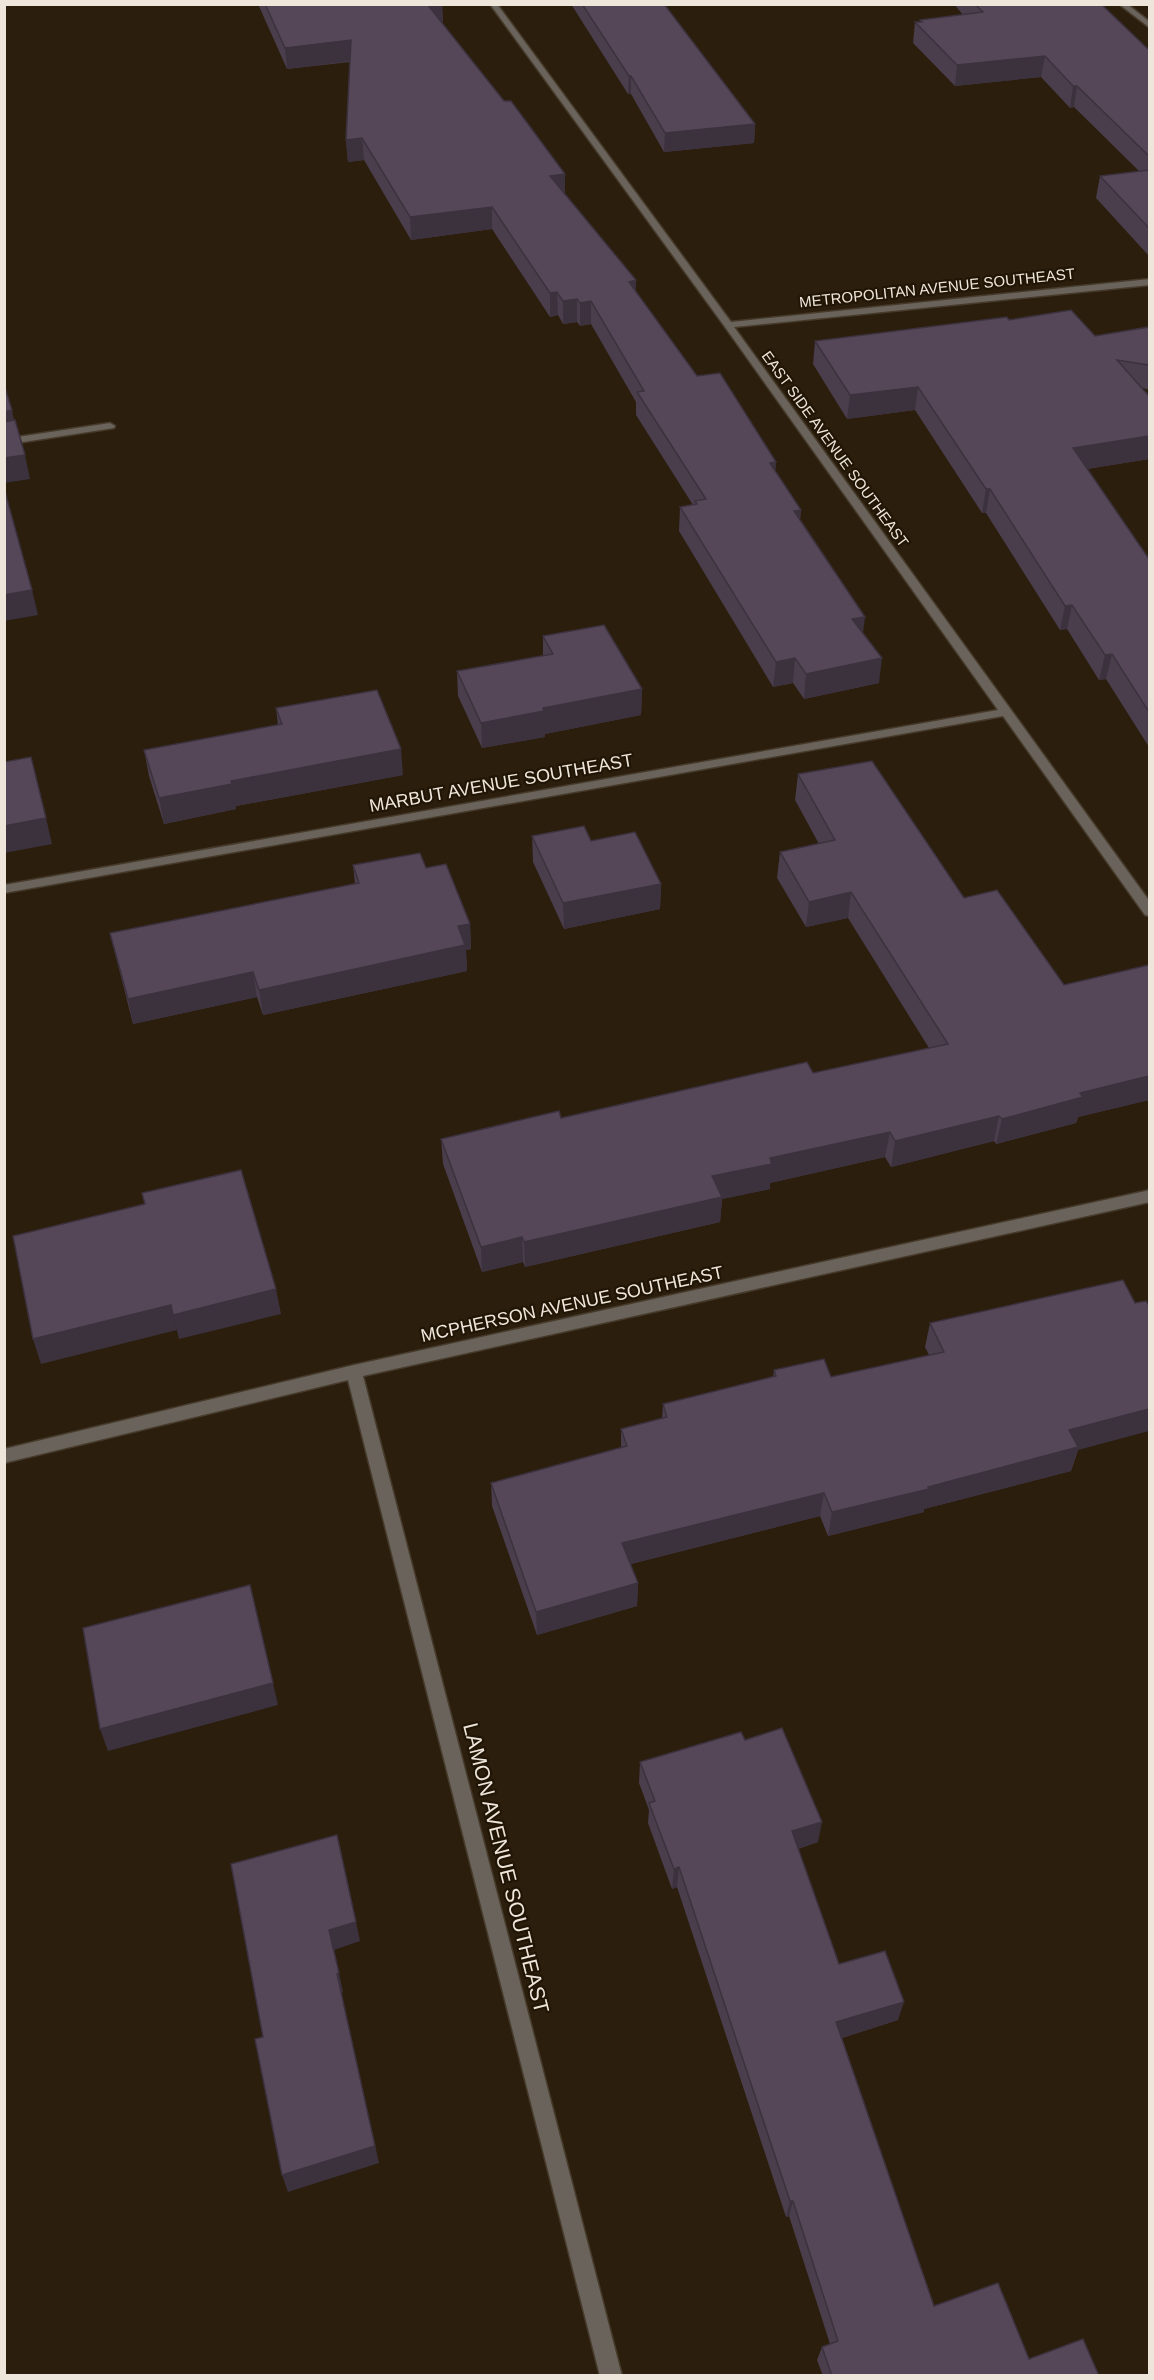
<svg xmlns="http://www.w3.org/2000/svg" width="1154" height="2380" font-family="Arial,sans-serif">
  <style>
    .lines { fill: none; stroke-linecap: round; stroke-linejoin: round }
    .street-casing { stroke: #463a2a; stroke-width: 3 }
    .street { fill: #69635b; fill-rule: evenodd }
    .wall { fill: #4a3d4c }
    .shaded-wall { fill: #3c323e }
    .building { fill: #564758; stroke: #3c323e; stroke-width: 1.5 }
    .labels { text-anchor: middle; stroke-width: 4.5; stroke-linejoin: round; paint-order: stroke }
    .far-street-label { font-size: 15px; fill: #efe6db; stroke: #211505 }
    .street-label { font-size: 18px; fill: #efe6db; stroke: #211505 }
    .near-street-label { font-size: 21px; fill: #efe6db; stroke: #211505 }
  </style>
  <rect width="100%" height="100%" fill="#2b1e0d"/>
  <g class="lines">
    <g class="street-casing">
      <g id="street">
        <path d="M 490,4 L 497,4 L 731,322 L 1150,279 L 1150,285 L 734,327 L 1150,902 L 1150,916 L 1145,915 L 1003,716 L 4,893 L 4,885 L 998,710 L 725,327 Z"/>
        <path d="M 1119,4 L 1127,4 L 1150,22 L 1150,28 Z"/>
        <path d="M 110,423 L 115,426 L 114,428 L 4,445 L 4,439 Z"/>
        <path d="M 1150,1190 L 1150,1202 L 363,1376 L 622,2376 L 600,2376 L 348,1380 L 4,1463 L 4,1449 L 354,1365 Z"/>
      </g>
    </g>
    <use href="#street" class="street"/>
  </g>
  <g class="wall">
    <path d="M 258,4 L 442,4 L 443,22 L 441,22 L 504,101 L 565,174 L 565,195 L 636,280 L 636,292 L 697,376 L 776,462 L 775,471 L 801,510 L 800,520 L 863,634 L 879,683 L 804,699 L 793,683 L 773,687 L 679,531 L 680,507 L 693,505 L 636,415 L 636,402 L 591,324 L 580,326 L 577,322 L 563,324 L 558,315 L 550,317 L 492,229 L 411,240 L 364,160 L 348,162 L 346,140 L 350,62 L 287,69 Z"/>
    <path d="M 571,4 L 664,4 L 755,124 L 754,143 L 664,152 L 631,94 L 628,94 Z"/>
    <path d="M 954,4 L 1101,4 L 1149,50 L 1149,256 L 1096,198 L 1100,176 L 1139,171 L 1074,107 L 1070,108 L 1041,77 L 955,86 L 913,43 L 915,22 L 920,22 L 920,20 L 963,15 Z"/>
    <path d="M 1009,320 L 1095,336 L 1149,327 L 1149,390 L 1143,388 L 1149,459 L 1087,469 L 1149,559 L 1149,747 L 1106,679 L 1099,680 L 1067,629 L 1060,630 L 986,513 L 982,513 L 915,410 L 847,419 L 813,364 L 815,341 Z"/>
    <path d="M 543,636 L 642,689 L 641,715 L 545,734 L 545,737 L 482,748 L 458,696 L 457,671 L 543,656 Z"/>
    <path d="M 276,708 L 403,775 L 236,806 L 236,809 L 164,824 L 149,776 L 144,750 L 278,725 Z"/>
    <path d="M 798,774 L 964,898 L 1064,985 L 1149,965 L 1149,1100 L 1078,1117 L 1076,1123 L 996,1144 L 994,1141 L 891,1167 L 885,1157 L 770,1183 L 770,1189 L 722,1199 L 720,1222 L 525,1267 L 523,1262 L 482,1272 L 443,1164 L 441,1139 L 813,1073 L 929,1048 L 848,918 L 806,927 L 777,878 L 780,852 L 819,844 L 795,800 Z"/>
    <path d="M 532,836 L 591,841 L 661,884 L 660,909 L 564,929 L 533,862 Z"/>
    <path d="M 353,865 L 426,868 L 470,924 L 471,949 L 466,950 L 467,971 L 263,1015 L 257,997 L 133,1024 L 110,933 L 355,884 Z"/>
    <path d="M 930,1323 L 1078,1450 L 1071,1471 L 924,1509 L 924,1512 L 828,1536 L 820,1516 L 631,1564 L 638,1583 L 637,1606 L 537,1635 L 492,1506 L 491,1483 L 621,1448 L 621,1429 L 662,1418 L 663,1404 L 773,1377 L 774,1370 L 831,1377 L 929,1355 L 925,1347 Z"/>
    <path d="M 745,1740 L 818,1842 L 798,1849 L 839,1964 L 898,2020 L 842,2038 L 934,2306 L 1029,2359 L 1099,2376 L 823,2376 L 817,2360 L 822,2347 L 830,2344 L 789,2216 L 786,2217 L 677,1887 L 672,1889 L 648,1823 L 649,1810 L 639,1783 L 640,1762 Z"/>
  </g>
  <g class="shaded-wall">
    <path d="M 426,4 L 442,4 L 443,22 L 427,24 Z"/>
    <path d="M 351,40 L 352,61 L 287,69 L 285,48 Z"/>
    <path d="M 1045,56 L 1041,77 L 955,86 L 957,65 Z"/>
    <path d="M 629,76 L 631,76 L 631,94 L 628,94 Z"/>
    <path d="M 1073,86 L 1077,86 L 1074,107 L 1070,108 Z"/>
    <path d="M 755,124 L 754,143 L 664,152 L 665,133 Z"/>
    <path d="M 362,138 L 364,160 L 348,162 L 346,140 Z"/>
    <path d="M 565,174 L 565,196 L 550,176 Z"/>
    <path d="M 492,207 L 492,229 L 411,240 L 410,217 Z"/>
    <path d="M 636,280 L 636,304 L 629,282 Z"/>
    <path d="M 557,292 L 558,315 L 550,317 L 550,293 Z"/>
    <path d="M 577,299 L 577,322 L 563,324 L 563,301 Z"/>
    <path d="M 591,301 L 591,324 L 580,326 L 580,303 Z"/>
    <path d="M 918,387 L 915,410 L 847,419 L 850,395 Z"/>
    <path d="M 12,410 L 17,435 L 4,437 L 4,412 Z"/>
    <path d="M 1149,436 L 1149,459 L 1068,472 L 1073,448 Z"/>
    <path d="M 25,455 L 30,479 L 4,483 L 4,458 Z"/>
    <path d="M 776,462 L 774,486 L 770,463 Z"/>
    <path d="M 986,489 L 990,489 L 986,513 L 982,513 Z"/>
    <path d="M 801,510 L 798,534 L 794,511 Z"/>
    <path d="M 32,590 L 38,615 L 4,621 L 4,595 Z"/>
    <path d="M 1072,605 L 1067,629 L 1060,630 L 1065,606 Z"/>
    <path d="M 865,617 L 862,641 L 852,619 Z"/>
    <path d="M 1112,654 L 1106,679 L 1099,680 L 1105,655 Z"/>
    <path d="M 795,658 L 793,683 L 773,687 L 776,662 Z"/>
    <path d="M 882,658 L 879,683 L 804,699 L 806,674 Z"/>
    <path d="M 642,689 L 641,715 L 545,734 L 545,737 L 482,748 L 481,723 L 543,708 Z"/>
    <path d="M 401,749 L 403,775 L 236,806 L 236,809 L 164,824 L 159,798 L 231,781 Z"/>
    <path d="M 46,818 L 52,844 L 4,853 L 4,826 Z"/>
    <path d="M 661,884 L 660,909 L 564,929 L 563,903 Z"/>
    <path d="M 851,892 L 848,918 L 806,927 L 809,902 Z"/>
    <path d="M 470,924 L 471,949 L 466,950 L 467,971 L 263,1015 L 259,990 L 458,926 Z"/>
    <path d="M 253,972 L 257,997 L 133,1024 L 128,999 Z"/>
    <path d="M 1149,1076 L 1149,1100 L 1078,1117 L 1076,1123 L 996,1144 L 1002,1119 L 1080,1093 Z"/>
    <path d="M 999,1116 L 994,1141 L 891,1167 L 895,1141 Z"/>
    <path d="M 890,1132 L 885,1157 L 770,1183 L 770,1189 L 722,1199 L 720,1222 L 525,1267 L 524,1242 L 712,1176 L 770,1158 Z"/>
    <path d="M 522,1237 L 523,1262 L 482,1272 L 481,1247 Z"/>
    <path d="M 276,1289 L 281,1314 L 179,1339 L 173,1315 Z"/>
    <path d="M 171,1305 L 177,1330 L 41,1364 L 33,1339 Z"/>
    <path d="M 1149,1409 L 1149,1431 L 1078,1450 L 1071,1471 L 924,1509 L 924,1512 L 828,1536 L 832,1512 L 928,1487 L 1069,1430 Z"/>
    <path d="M 824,1493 L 820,1516 L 622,1566 L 622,1543 Z"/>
    <path d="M 638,1583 L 637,1606 L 537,1635 L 536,1612 Z"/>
    <path d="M 273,1683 L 278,1705 L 108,1751 L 100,1729 Z"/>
    <path d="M 822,1822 L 818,1842 L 788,1852 L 792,1831 Z"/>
    <path d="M 679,1867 L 677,1887 L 672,1889 L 674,1869 Z"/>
    <path d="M 356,1922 L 360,1941 L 334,1950 L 343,1992 L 341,1993 L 379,2163 L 288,2192 L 282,2175 L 337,1974 L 329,1930 Z"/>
    <path d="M 904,2002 L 898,2020 L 832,2041 L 836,2022 Z"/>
    <path d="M 790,2201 L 793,2201 L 789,2216 L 786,2217 Z"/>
  </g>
  <g class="building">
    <path d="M 265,4 L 427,4 L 504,101 L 511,101 L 565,174 L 550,176 L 636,280 L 629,282 L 697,376 L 720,373 L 776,462 L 770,463 L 801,510 L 794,511 L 865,617 L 852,619 L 882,658 L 806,674 L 795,658 L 776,662 L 680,507 L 697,504 L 695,501 L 706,499 L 637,392 L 644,391 L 591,301 L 580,303 L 577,299 L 563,301 L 557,292 L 550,293 L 492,207 L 410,217 L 362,138 L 346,140 L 351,40 L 285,48 Z"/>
    <path d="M 582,4 L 664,4 L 755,124 L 665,133 L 631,76 L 629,76 Z"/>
    <path d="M 975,4 L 1101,4 L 1149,50 L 1149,156 L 1077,86 L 1073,86 L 1045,56 L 957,65 L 915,22 L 922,22 L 920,20 L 983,12 Z"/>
    <path d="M 1149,170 L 1149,228 L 1100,176 Z"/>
    <path d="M 1071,310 L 1095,336 L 1149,327 L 1149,365 L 1117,360 L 1149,396 L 1149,436 L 1073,448 L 1149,559 L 1149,712 L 1112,654 L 1105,655 L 1072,605 L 1065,606 L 990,489 L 986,489 L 918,387 L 850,395 L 815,341 L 1007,317 L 1009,320 Z"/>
    <path d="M 4,385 L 12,410 L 4,412 Z"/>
    <path d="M 15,420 L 25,455 L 4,458 L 4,422 Z"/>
    <path d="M 4,488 L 32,590 L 4,595 Z"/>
    <path d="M 604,625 L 642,689 L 543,708 L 544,711 L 481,723 L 457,671 L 553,654 L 543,636 Z"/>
    <path d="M 377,690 L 401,749 L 231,781 L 232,784 L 159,798 L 144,750 L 282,724 L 276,708 Z"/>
    <path d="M 31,757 L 46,818 L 4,826 L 4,762 Z"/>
    <path d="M 872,761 L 964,898 L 997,890 L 1064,985 L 1149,965 L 1149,1076 L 1080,1093 L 1083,1097 L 1002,1119 L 999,1116 L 895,1141 L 890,1132 L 770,1158 L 772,1164 L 712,1176 L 722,1197 L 524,1242 L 522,1237 L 481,1247 L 441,1139 L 559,1111 L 561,1118 L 807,1062 L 813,1073 L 948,1044 L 851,892 L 809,902 L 780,852 L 835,840 L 798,774 Z"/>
    <path d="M 584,826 L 591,841 L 635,832 L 661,884 L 563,903 L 532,836 Z"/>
    <path d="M 420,853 L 426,868 L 446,864 L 470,924 L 458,926 L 465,945 L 259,990 L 253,972 L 128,999 L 110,933 L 359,883 L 353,865 Z"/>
    <path d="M 241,1170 L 276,1289 L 173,1315 L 171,1305 L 33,1339 L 13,1236 L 145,1204 L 142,1193 Z"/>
    <path d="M 1123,1280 L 1135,1303 L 1146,1301 L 1148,1304 L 1149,1304 L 1149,1409 L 1069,1430 L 1078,1447 L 928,1487 L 929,1489 L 832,1512 L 824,1493 L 622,1543 L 638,1583 L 536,1612 L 491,1483 L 627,1446 L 621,1429 L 667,1417 L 663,1404 L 776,1376 L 774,1370 L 824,1359 L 831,1377 L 944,1352 L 930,1323 Z"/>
    <path d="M 250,1585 L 273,1683 L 100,1729 L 83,1628 Z"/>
    <path d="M 782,1728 L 822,1822 L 792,1831 L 839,1964 L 885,1951 L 904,2002 L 836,2022 L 934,2306 L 998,2283 L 1029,2359 L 1083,2339 L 1099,2376 L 832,2376 L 822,2347 L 838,2341 L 793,2201 L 790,2201 L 679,1867 L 674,1869 L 649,1803 L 655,1801 L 640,1762 L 741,1732 L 745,1740 Z"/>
    <path d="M 337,1835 L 356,1922 L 329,1930 L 339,1973 L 337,1974 L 375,2146 L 282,2175 L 255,2039 L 263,2037 L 231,1864 Z"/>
  </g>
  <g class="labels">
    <g class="far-street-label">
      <text transform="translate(937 288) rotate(-6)" y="5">METROPOLITAN AVENUE SOUTHEAST</text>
      <text transform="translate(835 449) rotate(54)" y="5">EAST SIDE AVENUE SOUTHEAST</text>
    </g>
    <g class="street-label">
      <text transform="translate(501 783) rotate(-10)" y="6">MARBUT AVENUE SOUTHEAST</text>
      <text transform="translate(572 1304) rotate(-12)" y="6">MCPHERSON AVENUE SOUTHEAST</text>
    </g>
    <g class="near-street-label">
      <text transform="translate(506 1868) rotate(76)" y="7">LAMON AVENUE SOUTHEAST</text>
    </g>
  </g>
  <rect width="1154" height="2380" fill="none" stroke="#efe6db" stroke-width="12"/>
</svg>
